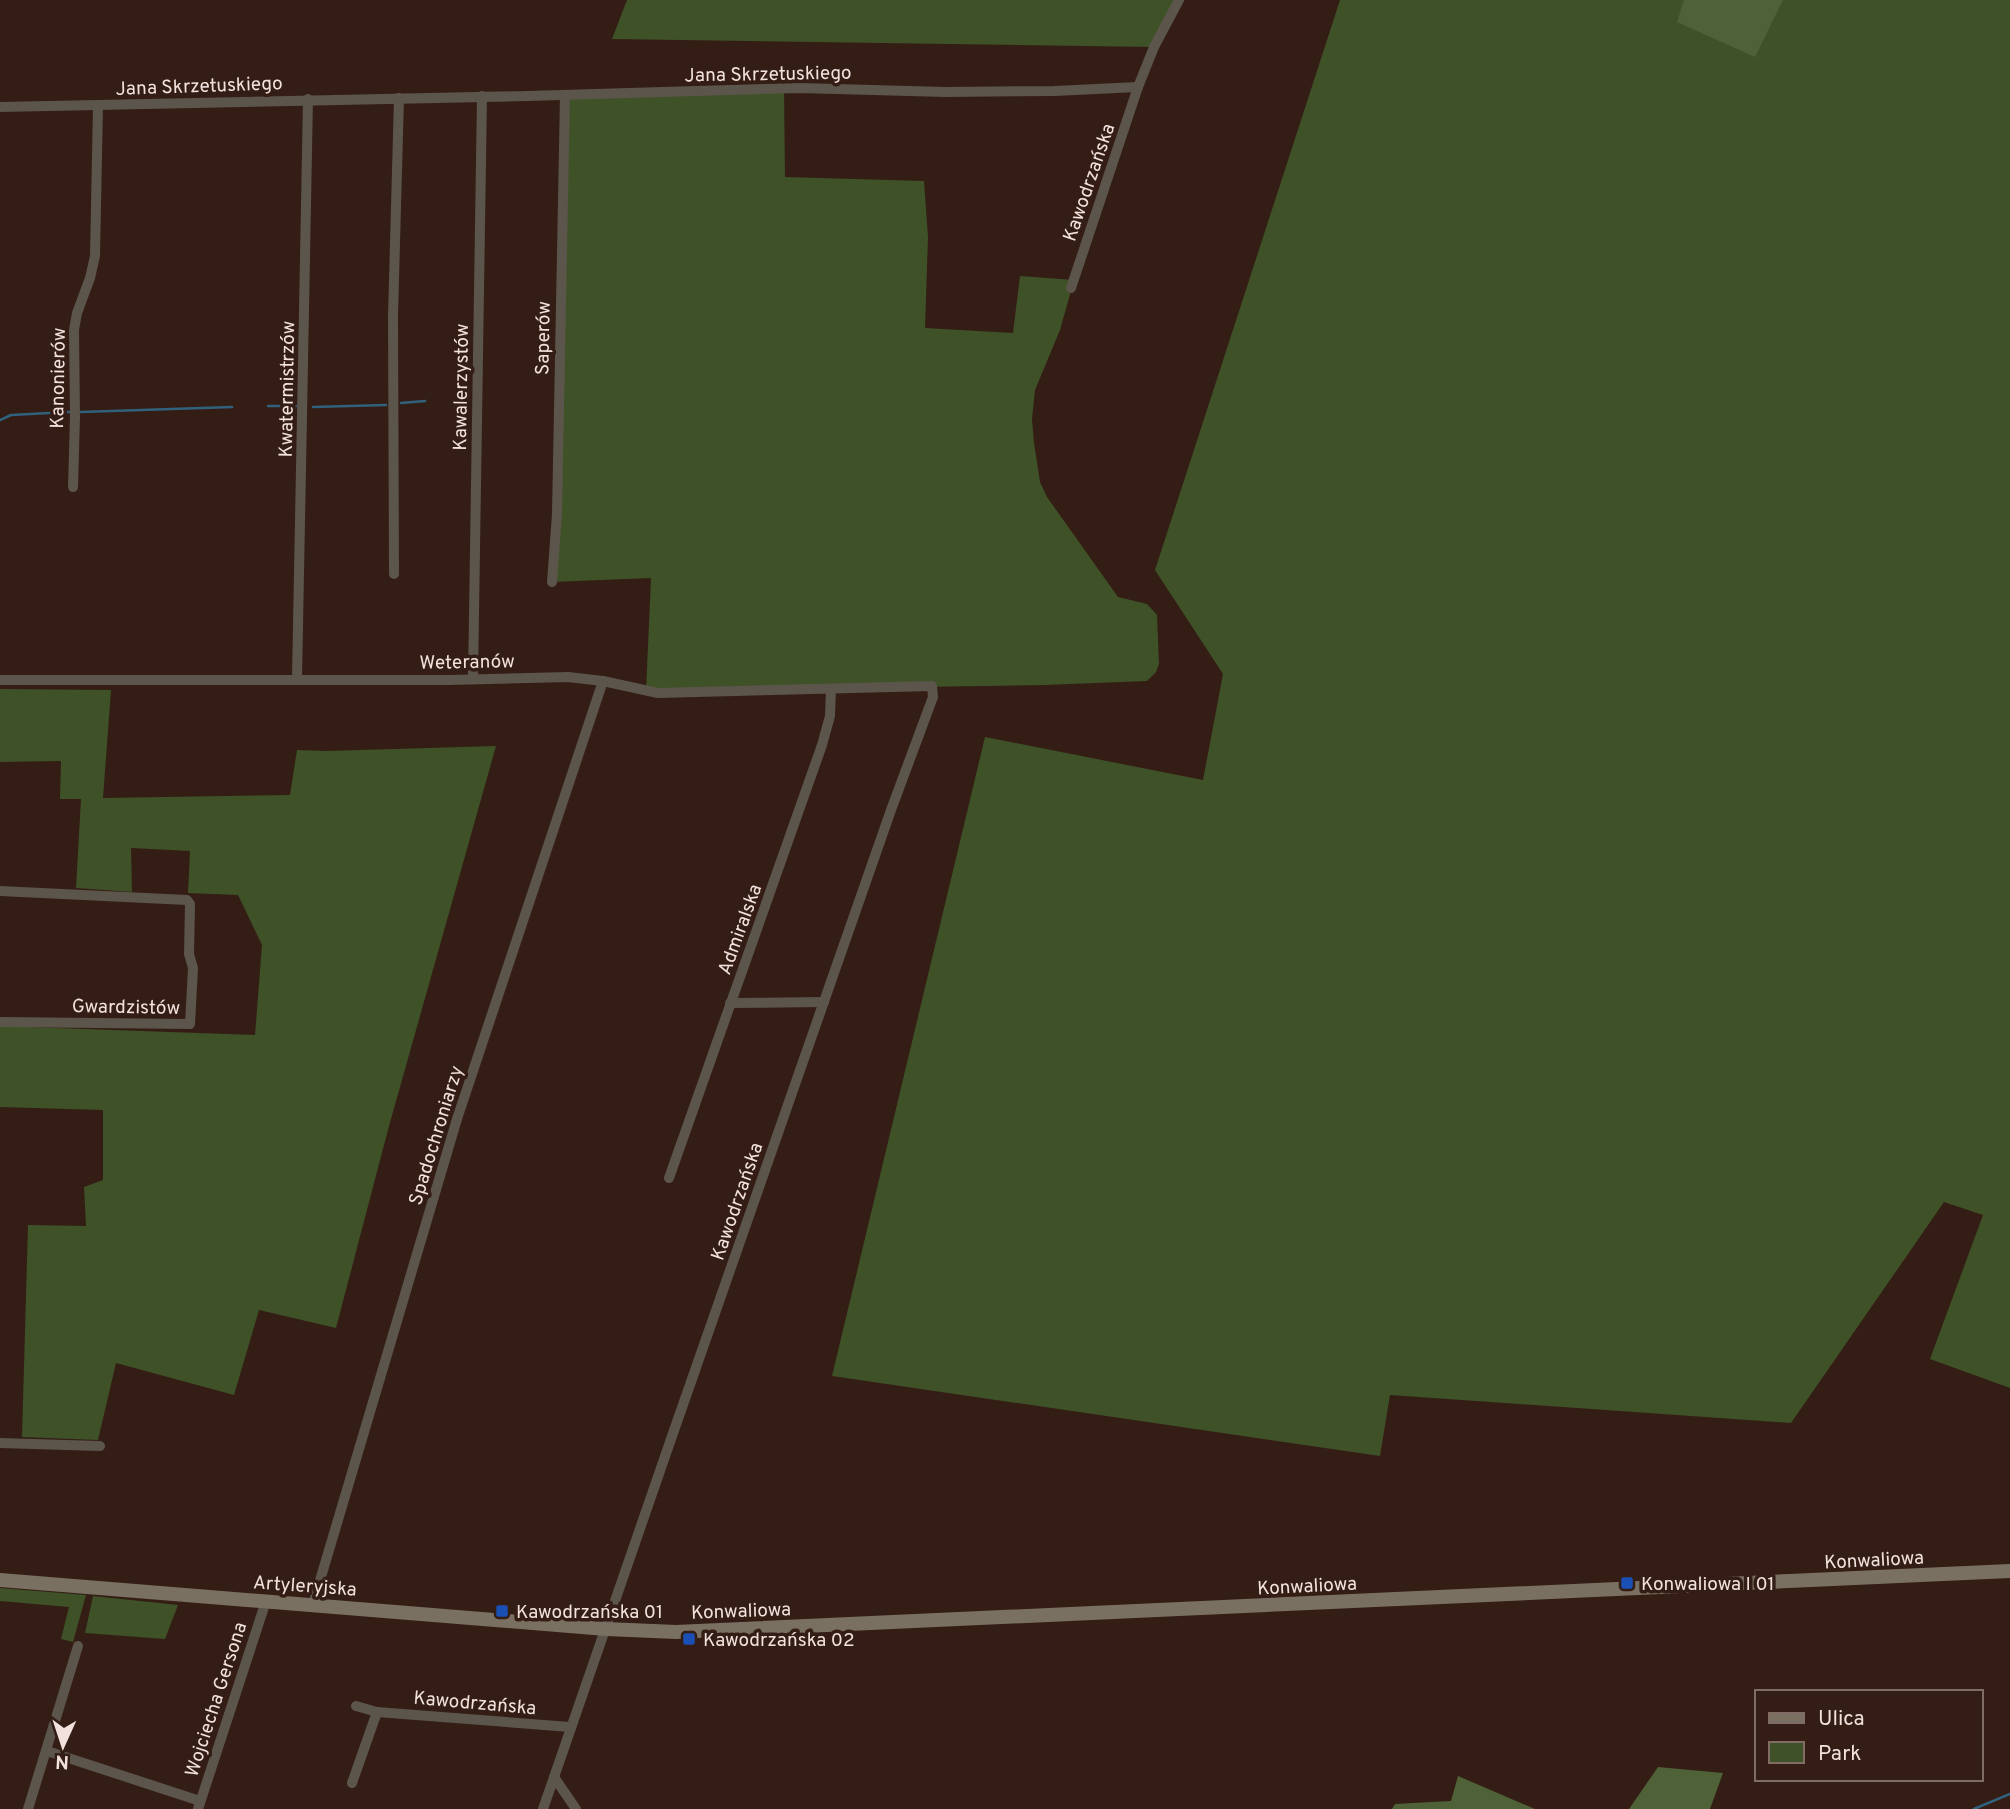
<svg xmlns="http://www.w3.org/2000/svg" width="2010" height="1809" font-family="Overpass,sans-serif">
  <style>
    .green { fill: #3f5127 }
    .forest { fill: #4f6237 }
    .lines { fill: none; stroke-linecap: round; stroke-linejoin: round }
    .stream { stroke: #31627d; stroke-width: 2.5 }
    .street { stroke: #5b554b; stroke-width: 10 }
    .secondary { stroke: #7a7061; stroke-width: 14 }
    .transit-dot { fill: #1a4fb4; stroke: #341d15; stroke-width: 2.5 }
    .labels { text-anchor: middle; stroke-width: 7; stroke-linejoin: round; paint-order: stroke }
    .street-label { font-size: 19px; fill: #f2e2dd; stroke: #341d15 }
    .poi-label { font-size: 19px; fill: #f2e2dd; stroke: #341d15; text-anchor: start }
  </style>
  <rect width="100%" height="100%" fill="#341d15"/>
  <g class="green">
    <path d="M 627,0 L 1177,0 L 1154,47 L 612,39 Z"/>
    <path d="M 1340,0 L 2010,0 L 2010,1388 L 1930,1359 L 1983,1215 L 1944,1202 L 1791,1423 L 1390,1395 L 1380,1456 L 832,1376 L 985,737 L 1203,780 L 1223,674 L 1155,570 Z"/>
    <path d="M 784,88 L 785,177 L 924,181 L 928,237 L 925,328 L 1013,333 L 1020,276 L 1074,280 L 1060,330 L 1035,390 L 1032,419 L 1034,443 L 1040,482 L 1047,497 L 1118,597 L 1147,604 L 1157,615 L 1159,664 L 1156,672 L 1147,681 L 1044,685 L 646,691 L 651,578 L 552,582 L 565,95 Z"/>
    <path d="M 0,689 L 111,690 L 103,798 L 290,795 L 297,750 L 326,751 L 496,746 L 389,1126 L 336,1328 L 259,1310 L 234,1395 L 116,1363 L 98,1440 L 22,1437 L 28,1225 L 86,1226 L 84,1187 L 103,1180 L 103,1110 L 0,1107 L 0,1026 L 255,1035 L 262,945 L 238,895 L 188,893 L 190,851 L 131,848 L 132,892 L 76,888 L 81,799 L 60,799 L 61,761 L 0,762 Z"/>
    <path d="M 0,1588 L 86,1595 L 73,1642 L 61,1639 L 69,1607 L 0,1601 Z"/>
    <path d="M 93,1596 L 178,1605 L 165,1639 L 85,1633 Z"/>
  </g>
  <g class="forest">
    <path d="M 1684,0 L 1783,0 L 1755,57 L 1677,22 Z"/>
    <path d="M 1658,1767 L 1723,1773 L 1710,1809 L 1629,1809 Z"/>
    <path d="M 1458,1776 L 1535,1809 L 1392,1809 L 1395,1804 L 1451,1801 Z"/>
  </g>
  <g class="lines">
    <g class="stream">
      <path d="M 401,403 L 425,401"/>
      <path d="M 268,406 L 296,406"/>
      <path d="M 313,407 L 386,405"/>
      <path d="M 81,412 L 232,407"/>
      <path d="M 0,420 L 11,415 L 69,412"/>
      <path d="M 1974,1809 L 2010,1794"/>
    </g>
    <g class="street">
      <path d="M 0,107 L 528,96 L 800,88 L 945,92 L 1054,91 L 1138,87"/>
      <path d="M 1071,288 L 1138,87 L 1154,47 L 1179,0"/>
      <path d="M 73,487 L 75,416 L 74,330 L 77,313 L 90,278 L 95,256 L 98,105"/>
      <path d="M 394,574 L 393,316 L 399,98"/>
      <path d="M 552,582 L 557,514 L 565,95"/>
      <path d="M 297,679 L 308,99"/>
      <path d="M 473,679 L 482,96"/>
      <path d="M 0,680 L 449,680 L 568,677 L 603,681 L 658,693 L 932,686 L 933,697 L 891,810 L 671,1439 L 543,1809"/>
      <path d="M 0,891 L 187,900 L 190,904 L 189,954 L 193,968 L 190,1024 L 0,1022"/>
      <path d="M 730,1003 L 824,1002"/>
      <path d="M 669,1178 L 822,745 L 830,716 L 831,689"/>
      <path d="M 0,1443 L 100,1446"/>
      <path d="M 313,1604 L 457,1119 L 603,681"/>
      <path d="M 356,1706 L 377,1712"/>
      <path d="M 47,1751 L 200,1801"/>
      <path d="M 554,1777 L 576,1809"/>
      <path d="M 352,1783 L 377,1712 L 570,1727"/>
      <path d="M 28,1809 L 78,1646"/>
      <path d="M 198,1809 L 266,1601"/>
    </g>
    <path class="secondary" d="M 0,1580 L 606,1629 L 676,1632 L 2010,1571"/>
  </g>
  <g class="transit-dot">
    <rect x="1620" y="1576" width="14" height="14" rx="3.5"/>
    <rect x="495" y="1604" width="14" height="14" rx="3.5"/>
    <rect x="682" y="1632" width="14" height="14" rx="3.5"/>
  </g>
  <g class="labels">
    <g class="street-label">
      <text transform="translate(768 73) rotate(-1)" y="7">Jana Skrzetuskiego</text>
      <text transform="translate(199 85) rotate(-2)" y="7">Jana Skrzetuskiego</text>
      <text transform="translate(1088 182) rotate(-71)" y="7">Kawodrzańska</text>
      <text transform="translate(542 338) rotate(-89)" y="7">Saperów</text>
      <text transform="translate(57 378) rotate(-89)" y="7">Kanonierów</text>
      <text transform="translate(460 387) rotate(-89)" y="7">Kawalerzystów</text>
      <text transform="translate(286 389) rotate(-89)" y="7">Kwatermistrzów</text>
      <text transform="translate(467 661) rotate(-1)" y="7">Weteranów</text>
      <text transform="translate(739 929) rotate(-70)" y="7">Admiralska</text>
      <text transform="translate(126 1006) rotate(1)" y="7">Gwardzistów</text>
      <text transform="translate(435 1135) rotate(-73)" y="7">Spadochroniarzy</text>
      <text transform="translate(736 1201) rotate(-71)" y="7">Kawodrzańska</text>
      <text transform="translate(1874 1559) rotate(-3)" y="7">Konwaliowa</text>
      <text transform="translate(305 1585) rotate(4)" y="7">Artyleryjska</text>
      <text transform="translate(1307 1585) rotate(-3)" y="7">Konwaliowa</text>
      <text transform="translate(741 1610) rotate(-2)" y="7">Konwaliowa</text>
      <text transform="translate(215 1699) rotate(-72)" y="7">Wojciecha Gersona</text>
      <text transform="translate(475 1702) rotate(5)" y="7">Kawodrzańska</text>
    </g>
    <g class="poi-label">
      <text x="1641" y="1590">Konwaliowa I 01</text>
      <text x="516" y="1618">Kawodrzańska 01</text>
      <text x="703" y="1646">Kawodrzańska 02</text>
    </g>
  </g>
  <rect x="1755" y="1690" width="228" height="91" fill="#341d15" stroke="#806c65" stroke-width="2"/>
  <rect x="1769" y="1713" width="35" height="10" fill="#7a7061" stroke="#806c65" stroke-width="2"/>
  <text x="1818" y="1725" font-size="21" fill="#f2e2dd">Ulica</text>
  <rect x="1769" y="1742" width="35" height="21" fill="#3f5127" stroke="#806c65" stroke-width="2"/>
  <text x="1818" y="1760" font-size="21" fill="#f2e2dd">Park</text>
  <g transform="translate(63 1746) rotate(183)" stroke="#341d15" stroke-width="5" paint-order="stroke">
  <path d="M0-5L12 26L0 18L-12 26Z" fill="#f2e2dd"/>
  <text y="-10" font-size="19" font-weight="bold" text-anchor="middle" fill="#f2e2dd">N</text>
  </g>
</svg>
